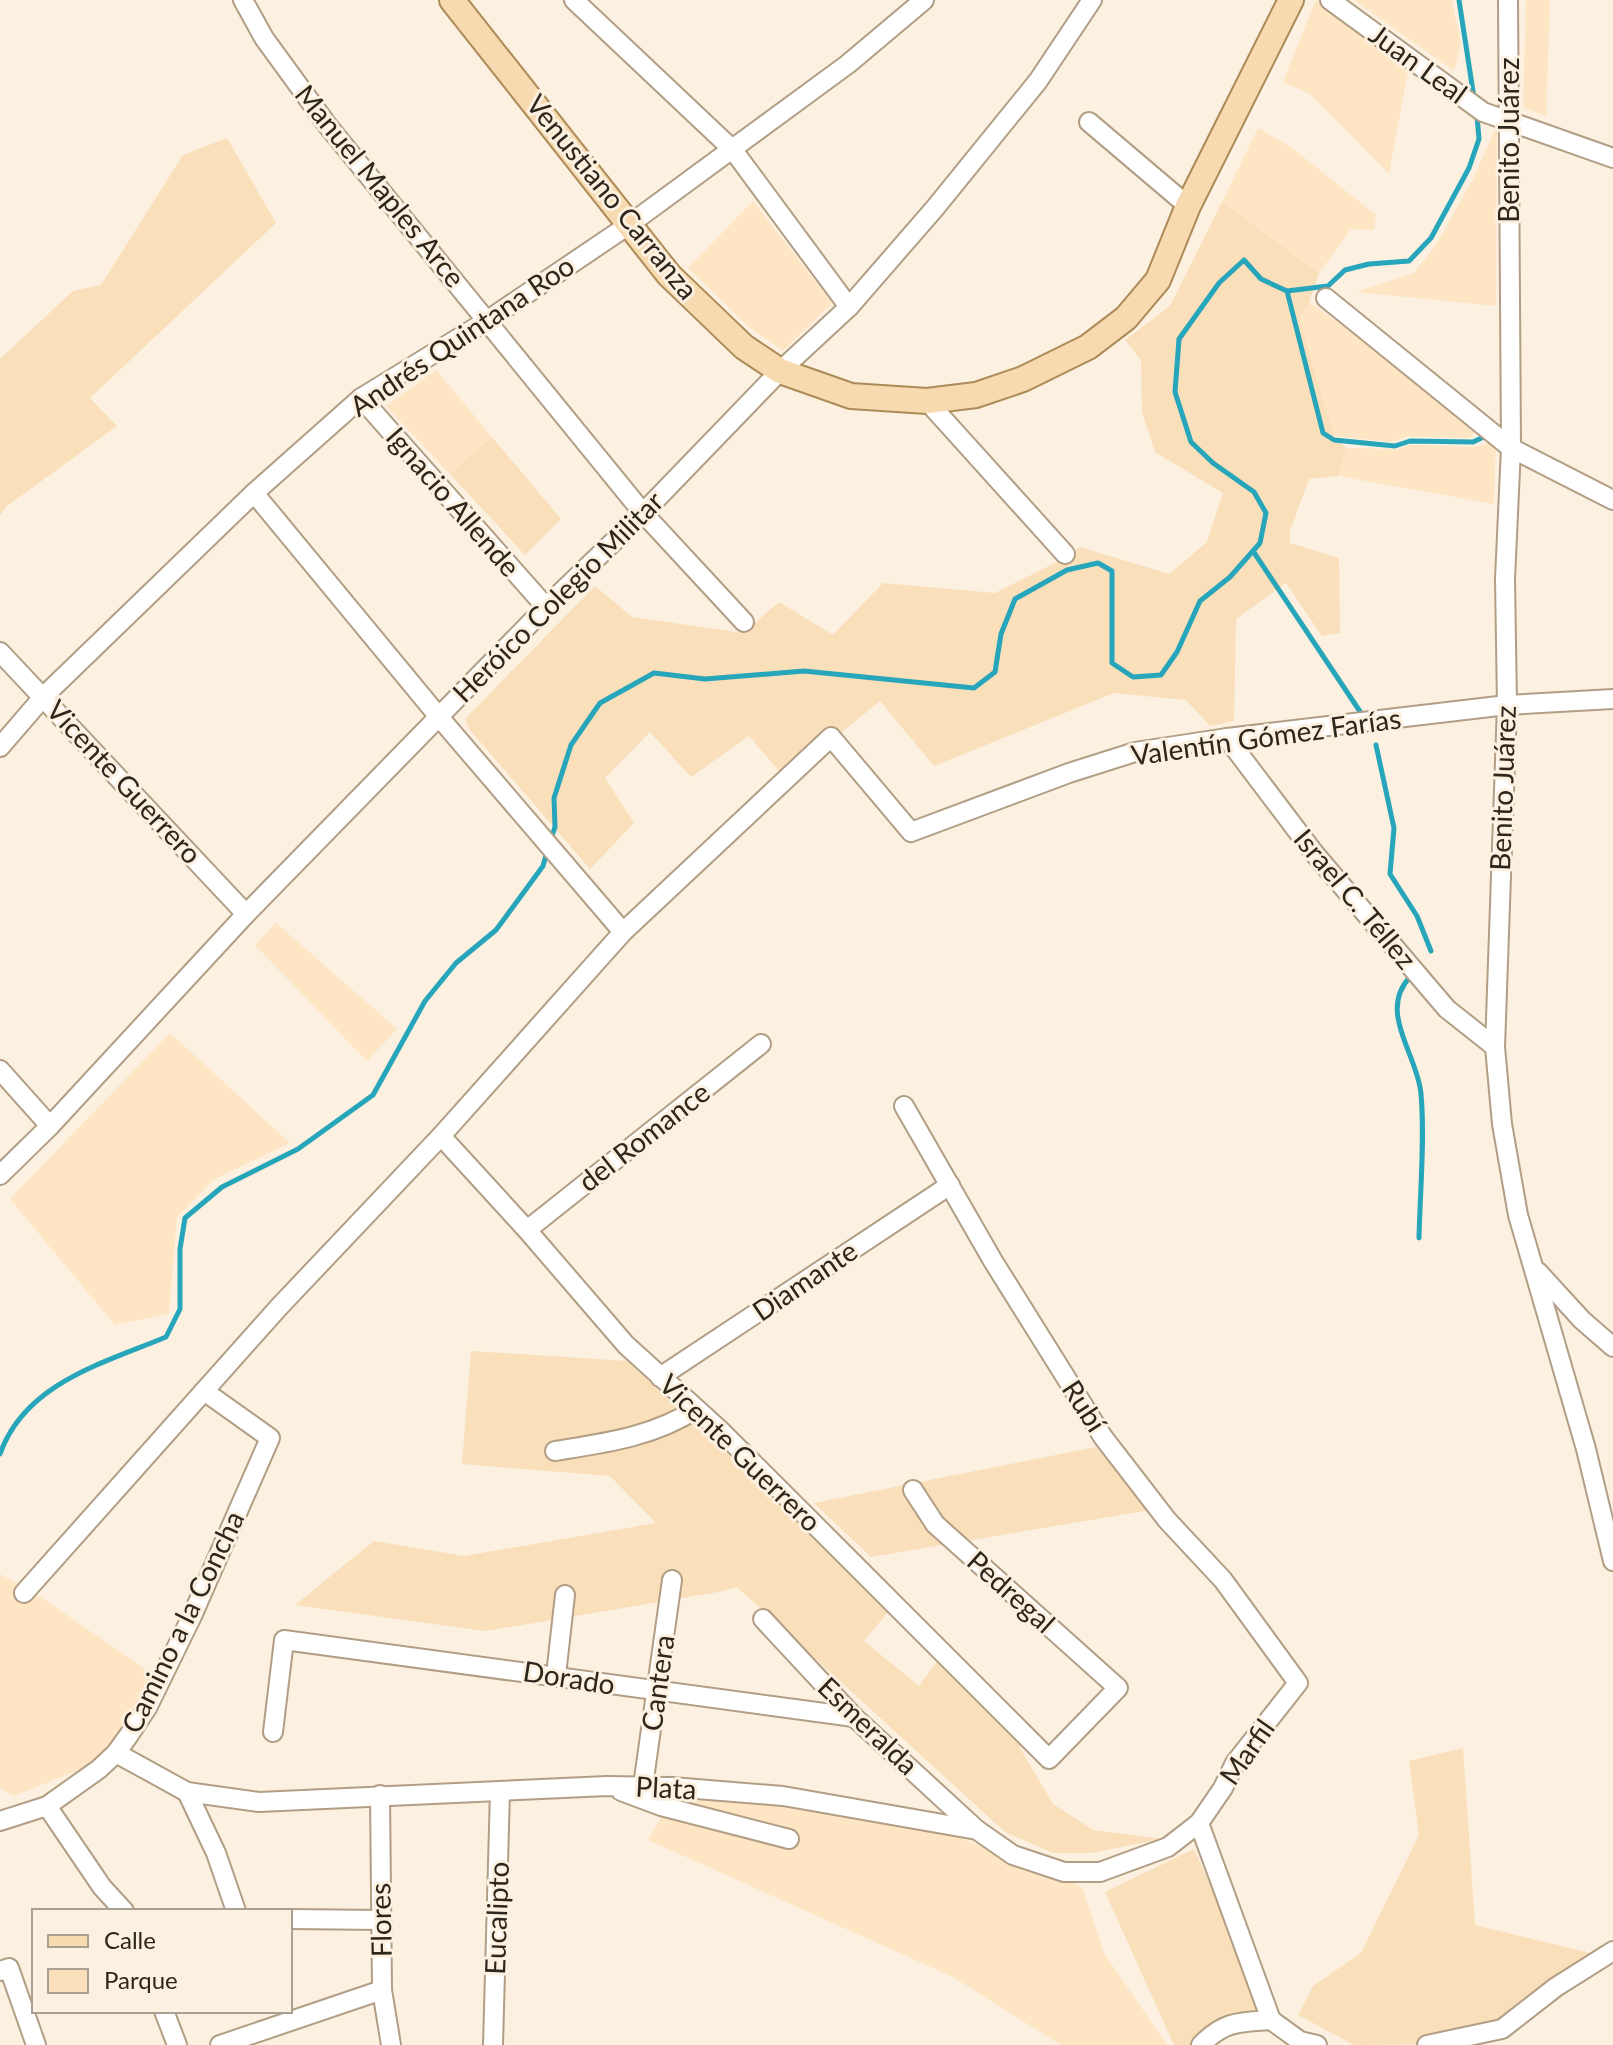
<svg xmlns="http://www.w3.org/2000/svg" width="1613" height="2045" font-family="Lato,sans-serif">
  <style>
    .built { fill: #fee5c4 }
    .green { fill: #fadfbb }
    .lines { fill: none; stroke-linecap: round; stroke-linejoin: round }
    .stream { stroke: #26a5bb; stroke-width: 5 }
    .minor-casing { stroke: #b19e85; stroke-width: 22 }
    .major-casing { stroke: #ad8b58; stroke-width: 28 }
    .minor { stroke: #fff; stroke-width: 18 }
    .major { stroke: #f7daaf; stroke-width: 24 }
    .labels { text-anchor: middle; stroke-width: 6; stroke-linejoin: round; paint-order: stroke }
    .street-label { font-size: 28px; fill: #2d261c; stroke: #fcf0e0 }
  </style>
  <rect width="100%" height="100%" fill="#fcf0e0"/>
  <g class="built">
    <path d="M 1316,0 L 1409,66 L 1389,174 L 1310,94 L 1283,82 Z"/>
    <path d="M 1354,0 L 1452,0 L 1461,45 L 1454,71 Z"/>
    <path d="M 1526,0 L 1550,0 L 1546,116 L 1523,108 Z"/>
    <path d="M 1497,125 L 1496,306 L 1356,292 L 1414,273 L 1436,245 L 1473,179 Z"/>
    <path d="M 1258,128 L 1292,148 L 1376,215 L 1374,230 L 1351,229 L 1319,273 L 1222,202 Z"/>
    <path d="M 753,201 L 832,303 L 783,351 L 749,327 L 688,268 Z"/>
    <path d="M 1309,302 L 1481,425 L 1470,438 L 1409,436 L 1391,442 L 1334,436 L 1299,317 Z"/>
    <path d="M 436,370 L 492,437 L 450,474 L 386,406 Z"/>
    <path d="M 1496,439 L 1494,504 L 1338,476 L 1346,448 L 1398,449 L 1410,445 L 1477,447 Z"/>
    <path d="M 276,923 L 397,1029 L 367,1061 L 255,945 Z"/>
    <path d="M 170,1033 L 290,1143 L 213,1180 L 177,1217 L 169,1314 L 115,1325 L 10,1199 Z"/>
    <path d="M 0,1574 L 45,1600 L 161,1680 L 125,1739 L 96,1763 L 14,1796 L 0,1788 Z"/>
    <path d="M 676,1793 L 933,1827 L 1082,1887 L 1104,1953 L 1167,2045 L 1061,2045 L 953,1977 L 648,1840 Z"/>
  </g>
  <g class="green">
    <path d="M 227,138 L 276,223 L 90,398 L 117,426 L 7,506 L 0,515 L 0,359 L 73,291 L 101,285 L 183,155 Z"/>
    <path d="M 1222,202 L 1319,273 L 1309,302 L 1299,317 L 1334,436 L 1346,448 L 1338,476 L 1309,479 L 1290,531 L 1290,543 L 1339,558 L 1340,633 L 1322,636 L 1286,583 L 1236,619 L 1234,721 L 1210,726 L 1186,700 L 1114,693 L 934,766 L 880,701 L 846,729 L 780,772 L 749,736 L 691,777 L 650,732 L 605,778 L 634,823 L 590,869 L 470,730 L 465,719 L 595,586 L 632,617 L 743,633 L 779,602 L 833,635 L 883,583 L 995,593 L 1057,562 L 1080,547 L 1169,574 L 1207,542 L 1223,493 L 1155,452 L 1142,412 L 1141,360 L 1125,340 L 1170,306 Z"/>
    <path d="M 492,437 L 561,519 L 525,555 L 450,474 Z"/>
    <path d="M 471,1351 L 627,1361 L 892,1607 L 864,1641 L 919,1686 L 942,1655 L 1021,1734 L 1020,1748 L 1053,1804 L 1093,1830 L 1162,1839 L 1091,1853 L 1053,1853 L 1005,1832 L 737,1587 L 724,1591 L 485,1631 L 295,1605 L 374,1541 L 464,1556 L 656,1523 L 610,1476 L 462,1464 Z"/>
    <path d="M 1096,1447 L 1150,1510 L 871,1557 L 814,1503 Z"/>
    <path d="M 1463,1748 L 1475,1925 L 1598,1955 L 1505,2029 L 1424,2044 L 1354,2045 L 1298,2015 L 1313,1986 L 1361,1953 L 1419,1835 L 1409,1761 Z"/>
    <path d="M 1194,1849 L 1233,1936 L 1262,2013 L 1197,2045 L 1174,2045 L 1105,1892 Z"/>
  </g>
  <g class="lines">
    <g class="stream">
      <path d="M 1459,0 L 1474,98"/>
      <path d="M 1287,291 L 1323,433 L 1334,440 L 1395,446 L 1410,441 L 1473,442 L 1488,435"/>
      <path d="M 1253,551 L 1361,713"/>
      <path d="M 1376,745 L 1394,828 L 1390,874 L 1417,916 L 1431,951"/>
      <path d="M 551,839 L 555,827 L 554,798 L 571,745 L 600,703 L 654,673 L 705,679 L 804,671 L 974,688 L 995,672 L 1001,634 L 1015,599 L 1067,570 L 1098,563 L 1112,571 L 1112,663 L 1133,677 L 1161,675 L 1177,652 L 1200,601 L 1230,577 L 1260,543 L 1266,513 L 1254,492 L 1213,463 L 1191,442 L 1175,392 L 1179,339 L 1219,283 L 1244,260 L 1261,279 L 1287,291 L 1328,286 L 1345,270 L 1369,264 L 1409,261 L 1431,238 L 1469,168 L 1479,139 L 1477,116"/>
      <path d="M 1410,977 C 1377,1012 1418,1055 1421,1094 C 1425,1138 1420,1193 1419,1238"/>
      <path d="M 0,1454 C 25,1383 104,1363 166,1337 L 180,1309 L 180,1249 L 185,1218 L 222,1187 L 298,1149 L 373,1095 L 425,1001 L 456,963 L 496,930 L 543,866 L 547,852"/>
    </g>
    <g class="minor-casing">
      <g id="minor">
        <path d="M 243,0 L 264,38 L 328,126 L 643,513 L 744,622"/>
        <path d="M 574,0 L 733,150 L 849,307"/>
        <path d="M 1330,0 L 1483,112 L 1613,158"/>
        <path d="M 1508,0 L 1511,448 L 1505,579 L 1507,705 L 1495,1047 L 1502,1124 L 1518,1215 L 1586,1449 L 1613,1561"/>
        <path d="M 1089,122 L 1188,206"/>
        <path d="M 1326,298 L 1511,448 L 1613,500"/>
        <path d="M 361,398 L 546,607"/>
        <path d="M 927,401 L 1065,554"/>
        <path d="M 254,493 L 439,717 L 623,932"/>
        <path d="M 0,652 L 246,914"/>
        <path d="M 1227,738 L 1314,853 L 1447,1009 L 1495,1047"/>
        <path d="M 0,747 L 44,696 L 254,493 L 361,398 L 488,320 L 630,224 L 848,64 L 924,0"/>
        <path d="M 0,1070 L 50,1126"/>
        <path d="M 441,1136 L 527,1230 L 626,1345 L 722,1432 L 1049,1759 L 1118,1688 L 935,1524 L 913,1490"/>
        <path d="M 0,1175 L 50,1126 L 246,914 L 546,607 L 643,513 L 780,371 L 849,307 L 935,208 L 1038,81 L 1092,0"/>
        <path d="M 527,1230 L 761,1044"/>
        <path d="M 1538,1272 L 1582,1320 L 1613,1347"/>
        <path d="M 660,1377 L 950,1185"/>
        <path d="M 555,1451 C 605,1443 653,1437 696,1409"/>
        <path d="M 24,1593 L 279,1307 L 441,1136 L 623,932 L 831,737 L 911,832 L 1069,773 L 1135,752 L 1227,738 L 1507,705 L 1613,699"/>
        <path d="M 763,1619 L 854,1717 L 977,1830"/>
        <path d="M 556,1675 L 565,1595"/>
        <path d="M 273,1732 L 284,1640 L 854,1717"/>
        <path d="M 116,1753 L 187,1792 L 259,1802 L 607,1786 L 672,1787 L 783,1796 L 977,1830 L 1013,1855 L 1064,1872 L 1100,1872 L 1168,1847 L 1199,1823 L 1223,1788 L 1235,1763 L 1298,1683 L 1223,1580 L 1167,1520 L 1103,1437 L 993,1261 L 904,1106"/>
        <path d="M 643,1786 L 672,1580"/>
        <path d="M 621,1791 L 661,1806 L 789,1839"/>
        <path d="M 187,1792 L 216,1853 L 236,1911"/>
        <path d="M 380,1795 L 382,1990 L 391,2045"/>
        <path d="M 47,1806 L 102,1887 L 124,1911"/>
        <path d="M 0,1821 L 47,1806 L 99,1769 L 116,1753 L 129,1735 L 147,1708 L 192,1616 L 270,1438 L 204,1391"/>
        <path d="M 1199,1823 L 1271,2020"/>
        <path d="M 290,1919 L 381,1920"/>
        <path d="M 0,1971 L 9,1968 L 36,2045"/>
        <path d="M 164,2011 L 177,2045"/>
        <path d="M 1271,2020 L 1300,2041 L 1317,2045"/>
        <path d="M 220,2045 L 382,1990"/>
        <path d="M 493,2045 L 500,1791"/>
        <path d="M 1201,2045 C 1224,2021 1240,2022 1271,2020"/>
        <path d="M 1427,2045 L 1502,2029 L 1556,1987 L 1613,1951"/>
      </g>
    </g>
    <g class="major-casing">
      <path id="major" d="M 452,0 L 669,275 L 744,347 L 780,371 L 851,396 L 927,401 L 976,395 L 1023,379 L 1088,347 L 1126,318 L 1158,280 L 1188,206 L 1291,0"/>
    </g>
    <use href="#minor" class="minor"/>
    <use href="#major" class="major"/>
  </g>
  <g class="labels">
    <g class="street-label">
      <text transform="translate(1418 64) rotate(36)" y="10">Juan Leal</text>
      <text transform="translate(1509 140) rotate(-90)" y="10">Benito Juárez</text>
      <text transform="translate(380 186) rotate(51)" y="10">Manuel Maples Arce</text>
      <text transform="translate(612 197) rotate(51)" y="10">Venustiano Carranza</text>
      <text transform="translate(462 336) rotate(-34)" y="10">Andrés Quintana Roo</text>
      <text transform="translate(453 502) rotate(49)" y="10">Ignacio Allende</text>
      <text transform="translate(558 597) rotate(-45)" y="10">Heróico Colegio Militar</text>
      <text transform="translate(1266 737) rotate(-8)" y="10">Valentín Gómez Farías</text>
      <text transform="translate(124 782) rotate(47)" y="10">Vicente Guerrero</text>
      <text transform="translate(1503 788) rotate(-88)" y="10">Benito Juárez</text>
      <text transform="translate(1355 899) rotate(50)" y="10">Israel C. Téllez</text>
      <text transform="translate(644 1137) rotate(-38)" y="10">del Romance</text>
      <text transform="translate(805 1281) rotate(-34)" y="10">Diamante</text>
      <text transform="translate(1084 1406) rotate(57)" y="10">Rubí</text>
      <text transform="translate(740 1453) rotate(44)" y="10">Vicente Guerrero</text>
      <text transform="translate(1011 1592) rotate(42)" y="10">Pedregal</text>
      <text transform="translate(183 1622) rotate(-64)" y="10">Camino a la Concha</text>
      <text transform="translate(569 1678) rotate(9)" y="10">Dorado</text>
      <text transform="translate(658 1683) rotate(-82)" y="10">Cantera</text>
      <text transform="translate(868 1726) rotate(44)" y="10">Esmeralda</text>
      <text transform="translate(1247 1752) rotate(-55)" y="10">Marfil</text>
      <text transform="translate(666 1788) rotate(3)" y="10">Plata</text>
      <text transform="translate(497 1918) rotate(-88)" y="10">Eucalipto</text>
      <text transform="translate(381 1920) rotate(-91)" y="10">Flores</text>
    </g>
  </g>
  <rect x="32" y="1909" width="260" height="104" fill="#fcf0e0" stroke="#a99f92" stroke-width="2"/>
  <rect x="48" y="1935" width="40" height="12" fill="#f7daaf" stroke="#a99f92" stroke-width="2"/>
  <text x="104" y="1949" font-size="24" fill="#2d261c">Calle</text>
  <rect x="48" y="1969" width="40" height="24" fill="#fadfbb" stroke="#a99f92" stroke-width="2"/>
  <text x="104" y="1989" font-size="24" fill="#2d261c">Parque</text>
</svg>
